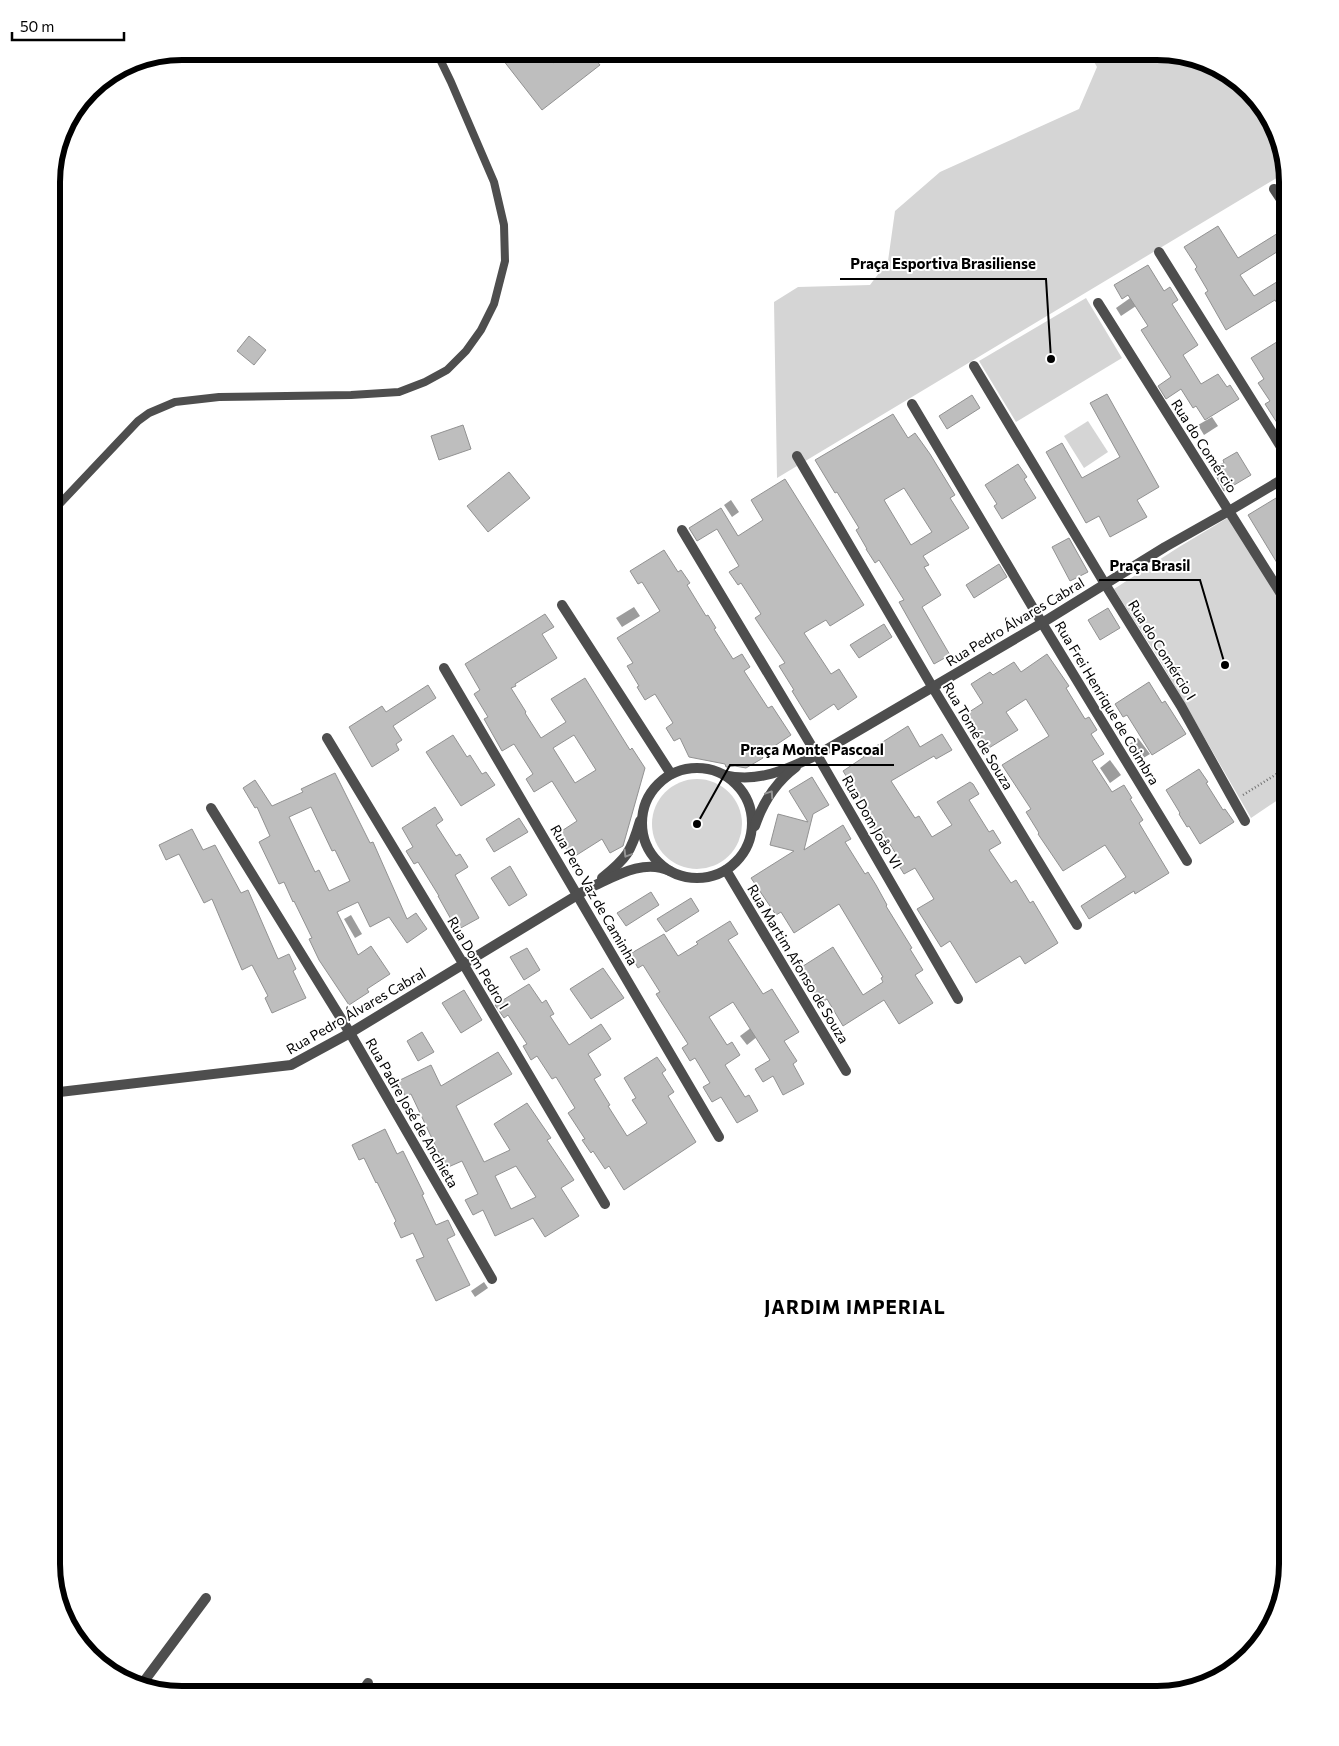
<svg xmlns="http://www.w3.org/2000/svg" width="1339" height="1746" font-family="Commissioner,sans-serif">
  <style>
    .green { fill: #d5d5d5 }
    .water { fill: #9c9c9c }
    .building { fill: #bebebe; stroke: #929292; fill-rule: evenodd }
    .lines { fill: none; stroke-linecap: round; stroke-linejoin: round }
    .path { stroke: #707070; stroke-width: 2.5; stroke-dasharray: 1 2.5; stroke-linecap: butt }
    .service { stroke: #4e4e4e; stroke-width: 8 }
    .minor { stroke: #4e4e4e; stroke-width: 10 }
    .oneway { stroke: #959595 }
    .labels { text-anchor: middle; stroke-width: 4; stroke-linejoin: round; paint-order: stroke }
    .street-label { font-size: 14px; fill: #000; stroke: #fff }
    .district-label { font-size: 19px; font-weight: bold; letter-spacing: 1px; fill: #000; stroke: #fff }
    .rim { fill: none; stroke: #000; stroke-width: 6 }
    .leader { fill: none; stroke: #000; stroke-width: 2 }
    .callout-dot { fill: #000; stroke: #fff; stroke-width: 2 }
    .callout-label { font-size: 15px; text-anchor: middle; font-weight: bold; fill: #000; stroke: #fff; stroke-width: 4; stroke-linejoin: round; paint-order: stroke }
  </style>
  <rect width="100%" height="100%" fill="#fff"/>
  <g class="green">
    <path d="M 1088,51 L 1165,52 L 1222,69 L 1266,110 L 1285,173 L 777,478 L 774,302 L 798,287 L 870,285 L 888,261 L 895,211 L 940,172 L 1079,109 L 1097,67 Z"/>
    <path d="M 1086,298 L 1122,358 L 1016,422 L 979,361 Z"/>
    <path d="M 1088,421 L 1108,452 L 1084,468 L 1064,436 Z"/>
    <path d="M 1229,517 L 1288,614 L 1288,793 L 1251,818 L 1159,659 L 1114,589 L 1179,547 Z"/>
    <circle cx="697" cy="824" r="45"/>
  </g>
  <g class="water">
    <path d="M 1133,296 L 1139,304 L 1121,316 L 1116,308 Z"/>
    <path d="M 1212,417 L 1218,426 L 1204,435 L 1198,425 Z"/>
    <path d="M 731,500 L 739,512 L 732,517 L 724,505 Z"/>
    <path d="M 634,607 L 640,616 L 622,627 L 616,618 Z"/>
    <path d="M 1138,738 L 1150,754 L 1140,760 L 1129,744 Z"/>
    <path d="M 1110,760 L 1121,775 L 1110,783 L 1100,768 Z"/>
    <path d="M 351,915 L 362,934 L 355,938 L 344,919 Z"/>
    <path d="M 756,1024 L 763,1032 L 747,1045 L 740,1036 Z"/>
    <path d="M 484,1282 L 488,1288 L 475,1297 L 471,1291 Z"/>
  </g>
  <g class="building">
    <path d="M 496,51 L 543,51 L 553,63 L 568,51 L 589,51 L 600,65 L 542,110 Z"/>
    <path d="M 1218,226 L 1238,258 L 1283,230 L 1288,238 L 1288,245 L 1240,275 L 1254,296 L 1288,275 L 1288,322 L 1275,300 L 1226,330 L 1205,293 L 1208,291 L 1195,269 L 1197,267 L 1184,247 Z"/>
    <path d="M 1148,265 L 1164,291 L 1170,287 L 1178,300 L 1172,304 L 1198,345 L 1183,355 L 1201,384 L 1218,374 L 1227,387 L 1230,385 L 1239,399 L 1205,420 L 1196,406 L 1193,408 L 1181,389 L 1166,399 L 1158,386 L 1171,377 L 1141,330 L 1148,326 L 1128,295 L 1122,299 L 1114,285 Z"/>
    <path d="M 1288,335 L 1288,440 L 1265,404 L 1270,401 L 1258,383 L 1264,379 L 1251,358 Z"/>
    <path d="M 249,336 L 266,350 L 254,365 L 237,351 Z"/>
    <path d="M 1107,394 L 1159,487 L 1137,500 L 1147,517 L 1110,537 L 1099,516 L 1086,523 L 1046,452 L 1062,443 L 1082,478 L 1120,457 L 1090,403 Z"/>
    <path d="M 972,395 L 980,408 L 947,429 L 939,416 Z"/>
    <path d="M 893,414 L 908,438 L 915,433 L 930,454 L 955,495 L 950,498 L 969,528 L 923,556 L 929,565 L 924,567 L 941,595 L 922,607 L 950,655 L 934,664 L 899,602 L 904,600 L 879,560 L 875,563 L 866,549 L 867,549 L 856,530 L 859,528 L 837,492 L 835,493 L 815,460 ZM 904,488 L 932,532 L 911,545 L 884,500 Z"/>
    <path d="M 463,425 L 471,449 L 439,460 L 431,436 Z"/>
    <path d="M 1237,452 L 1251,475 L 1224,491 L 1212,468 L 1224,463 L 1223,460 Z"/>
    <path d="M 1018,464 L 1027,477 L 1024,479 L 1036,498 L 1002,519 L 994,506 L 997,504 L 985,485 Z"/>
    <path d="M 509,472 L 530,498 L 488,532 L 467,506 Z"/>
    <path d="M 785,479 L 864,605 L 830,626 L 826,620 L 804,633 L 831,674 L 839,669 L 857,697 L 838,710 L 834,704 L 810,720 L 792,691 L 794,690 L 779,666 L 785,663 L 755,618 L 761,614 L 741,583 L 738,585 L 729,572 L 739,566 L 717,529 L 697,541 L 689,528 L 721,508 L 738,536 L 763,520 L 751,500 Z"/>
    <path d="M 1281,495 L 1288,497 L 1288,581 L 1248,515 Z"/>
    <path d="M 1069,538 L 1088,572 L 1070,581 L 1052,547 Z"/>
    <path d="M 664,550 L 678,572 L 681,570 L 690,583 L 687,585 L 706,616 L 708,615 L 716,628 L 714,629 L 733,659 L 742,654 L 750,667 L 744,671 L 768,708 L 772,706 L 791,735 L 761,755 L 763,758 L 746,768 L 735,766 L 726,767 L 725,764 L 689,757 L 680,738 L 674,741 L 666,728 L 673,723 L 655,694 L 645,700 L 637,687 L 639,686 L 627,666 L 633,663 L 617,638 L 660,611 L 642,582 L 638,584 L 630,571 Z"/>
    <path d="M 999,564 L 1007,577 L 974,598 L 966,585 Z"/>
    <path d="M 1108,608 L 1120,628 L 1100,640 L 1088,620 Z"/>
    <path d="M 545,614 L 554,627 L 542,634 L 557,658 L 515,684 L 516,686 L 511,688 L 526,712 L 525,713 L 541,738 L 566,722 L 551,699 L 585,678 L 630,750 L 632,748 L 645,768 L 623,846 L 610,853 L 602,839 L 572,858 L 557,834 L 577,821 L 552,781 L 534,792 L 526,779 L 533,774 L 514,744 L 502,751 L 484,719 L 488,717 L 474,694 L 480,690 L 465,664 ZM 574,735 L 596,770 L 575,783 L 553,748 Z"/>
    <path d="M 884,624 L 892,637 L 859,658 L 850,645 Z"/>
    <path d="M 1047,654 L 1069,686 L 1066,688 L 1085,719 L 1089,717 L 1097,730 L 1091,734 L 1104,754 L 1092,761 L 1112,792 L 1124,785 L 1132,798 L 1130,799 L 1143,820 L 1139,823 L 1169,873 L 1135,894 L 1134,891 L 1089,919 L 1081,906 L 1126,877 L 1105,845 L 1063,871 L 1038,834 L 1039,833 L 1026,812 L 1031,809 L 1002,765 L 1049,736 L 1026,699 L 1006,712 L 1018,730 L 984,751 L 963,716 L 983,703 L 971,684 L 990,672 L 993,675 L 1014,662 L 1021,672 Z"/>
    <path d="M 1149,682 L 1162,703 L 1165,701 L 1186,734 L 1152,755 L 1127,715 L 1123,717 L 1115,704 Z"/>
    <path d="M 428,685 L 436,698 L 393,726 L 402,740 L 396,744 L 399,750 L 372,767 L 349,727 L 382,706 L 386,712 Z"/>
    <path d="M 908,726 L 920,747 L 942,734 L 952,750 L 936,759 L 934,756 L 891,781 L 915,818 L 919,816 L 932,837 L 952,825 L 937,802 L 970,782 L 973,784 L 979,794 L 969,800 L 989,832 L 993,830 L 1001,843 L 989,850 L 1011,883 L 1016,880 L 1030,903 L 1033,901 L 1058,943 L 1025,964 L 1020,956 L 976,983 L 950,941 L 941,947 L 917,909 L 934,899 L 915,868 L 904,874 L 896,861 L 899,859 L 880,828 L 875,830 L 867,817 L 871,815 L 843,771 L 864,757 L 862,755 Z"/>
    <path d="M 453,735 L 467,757 L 470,755 L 482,774 L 486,772 L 495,785 L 461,806 L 426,752 Z"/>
    <path d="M 1199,769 L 1208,782 L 1206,783 L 1223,810 L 1225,809 L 1234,822 L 1200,844 L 1189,826 L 1187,827 L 1179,814 L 1180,813 L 1166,790 Z"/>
    <path d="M 335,773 L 370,843 L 373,842 L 407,919 L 416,913 L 427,929 L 407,943 L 389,917 L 370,927 L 358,902 L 337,912 L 358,955 L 371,946 L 390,974 L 367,989 L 369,992 L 349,1005 L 319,960 L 309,939 L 312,938 L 294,901 L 293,902 L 284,882 L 279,884 L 272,869 L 259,842 L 270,836 L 257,807 L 255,808 L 243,788 L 255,780 L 272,806 L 303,792 L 301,789 ZM 311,807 L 332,851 L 335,850 L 350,881 L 329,891 L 319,870 L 315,872 L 289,817 Z"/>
    <path d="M 812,777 L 829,805 L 813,814 L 804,850 L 843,825 L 851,839 L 845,842 L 865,874 L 868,872 L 876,885 L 887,905 L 886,906 L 912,948 L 910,949 L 923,970 L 915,975 L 933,1003 L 899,1024 L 884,1000 L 843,1026 L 827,999 L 821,1003 L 800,968 L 833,947 L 863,995 L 883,982 L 881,978 L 883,977 L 839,904 L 794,933 L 781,912 L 776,915 L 751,878 L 794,851 L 770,845 L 778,814 L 808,822 L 789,791 Z"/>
    <path d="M 435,807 L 443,820 L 436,825 L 456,856 L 460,854 L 468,867 L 455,875 L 479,918 L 457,930 L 438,896 L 439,896 L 418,862 L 414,864 L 406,851 L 413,847 L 402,828 Z"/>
    <path d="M 519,818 L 528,832 L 494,852 L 486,839 Z"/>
    <path d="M 192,829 L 203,850 L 215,845 L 241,893 L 248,890 L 278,959 L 289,954 L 296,969 L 293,971 L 306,998 L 272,1013 L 265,998 L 268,996 L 252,965 L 242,970 L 212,899 L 204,903 L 179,854 L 166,860 L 159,845 Z"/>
    <path d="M 510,866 L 527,895 L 509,906 L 491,878 Z"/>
    <path d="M 651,892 L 659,905 L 626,926 L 617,913 Z"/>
    <path d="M 691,898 L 699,911 L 666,932 L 657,919 Z"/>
    <path d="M 730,921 L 738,934 L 728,940 L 763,994 L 772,989 L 799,1032 L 784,1041 L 797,1061 L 793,1064 L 804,1084 L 783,1095 L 773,1076 L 763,1082 L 755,1069 L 770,1060 L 733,1002 L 709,1017 L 727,1045 L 732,1042 L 740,1055 L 725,1065 L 745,1097 L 749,1095 L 758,1111 L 737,1123 L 721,1097 L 712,1102 L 703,1087 L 710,1083 L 695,1058 L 690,1061 L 682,1048 L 688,1044 L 656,994 L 660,992 L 643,965 L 638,968 L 630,954 L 664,934 L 678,956 L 698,944 L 696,942 Z"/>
    <path d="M 527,948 L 540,970 L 524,980 L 510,957 Z"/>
    <path d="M 603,968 L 624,998 L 591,1019 L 570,989 Z"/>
    <path d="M 529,984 L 542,1003 L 546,1000 L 554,1014 L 550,1016 L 569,1045 L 601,1024 L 611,1039 L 588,1054 L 601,1075 L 594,1079 L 610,1105 L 608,1106 L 627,1136 L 647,1123 L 632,1100 L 636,1098 L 624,1078 L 657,1057 L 666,1070 L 662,1073 L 674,1092 L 668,1096 L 696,1142 L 624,1190 L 609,1166 L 605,1169 L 593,1151 L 591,1153 L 582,1140 L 585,1139 L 568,1113 L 575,1108 L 556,1077 L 552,1079 L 537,1056 L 531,1060 L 523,1046 L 527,1044 L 508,1015 L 504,1018 L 495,1005 Z"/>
    <path d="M 464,990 L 482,1020 L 461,1033 L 442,1003 Z"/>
    <path d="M 422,1032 L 434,1052 L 418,1061 L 407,1041 Z"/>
    <path d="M 498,1052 L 512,1074 L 456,1106 L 484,1162 L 510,1150 L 494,1124 L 527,1103 L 542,1125 L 551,1138 L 547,1140 L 574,1180 L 561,1188 L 579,1216 L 545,1237 L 533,1218 L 495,1236 L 483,1210 L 473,1215 L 465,1200 L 478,1194 L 462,1161 L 446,1168 L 411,1094 L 405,1096 L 398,1081 L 431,1065 L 441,1086 ZM 516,1166 L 536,1197 L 511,1209 L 495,1176 Z"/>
    <path d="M 385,1129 L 397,1154 L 403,1151 L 424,1194 L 422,1195 L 436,1225 L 448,1220 L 455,1235 L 447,1239 L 470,1285 L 436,1301 L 416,1260 L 424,1257 L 413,1233 L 401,1238 L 394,1223 L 396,1221 L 377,1182 L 376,1183 L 364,1158 L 359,1160 L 352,1145 Z"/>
  </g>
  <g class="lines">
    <g class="path">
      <path d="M 1279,702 L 1288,695"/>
      <path d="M 1243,795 L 1288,767"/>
    </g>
    <g class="service">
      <path d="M 418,51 L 436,52"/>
      <path d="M 51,513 L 138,421 L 149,413 L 175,402 L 219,397 L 351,395 L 399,392 L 425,382 L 447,370 L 466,351 L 481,330 L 494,304 L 505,261 L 504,225 L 494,182 L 451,82 L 436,51"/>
    </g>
    <g class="minor">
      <path d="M 1274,189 L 1288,210"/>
      <path d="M 1159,252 L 1288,458"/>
      <path d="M 1098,303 L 1288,605"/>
      <path d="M 974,366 L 1105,584 L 1181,706 L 1245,821"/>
      <path d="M 912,404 L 1042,623 L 1187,861"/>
      <path d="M 797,456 L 933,688 L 1077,925"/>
      <path d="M 682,530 L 817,755 L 958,999"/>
      <path d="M 562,605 L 671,774"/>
      <path d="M 444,668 L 719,1137"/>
      <path d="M 327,738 L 464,965 L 605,1204"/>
      <circle cx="697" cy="823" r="55"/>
      <path d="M 724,775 C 758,783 786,770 817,755 L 1042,623 L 1165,547 L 1229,511 L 1288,476"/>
      <path d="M 211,808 L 350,1033 L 492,1279"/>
      <path d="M 755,826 C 763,802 776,782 796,767"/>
      <path d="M 726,870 L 846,1071"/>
      <path d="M 602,878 C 627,858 631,852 640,821"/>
      <path d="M 51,1093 L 291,1065 L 350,1033 L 589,888 C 614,877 643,858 670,871"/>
      <path d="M 142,1684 L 206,1598"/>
      <path d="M 360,1695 L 368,1683"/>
    </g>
  </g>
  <defs><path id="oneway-chevron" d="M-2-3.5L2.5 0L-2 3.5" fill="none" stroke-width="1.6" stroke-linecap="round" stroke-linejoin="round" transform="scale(1.25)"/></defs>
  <g class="oneway">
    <use href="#oneway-chevron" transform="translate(770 794) rotate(-56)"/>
    <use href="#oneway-chevron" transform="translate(627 854) rotate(121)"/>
  </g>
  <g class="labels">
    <g class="street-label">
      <text transform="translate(1204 446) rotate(57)" y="5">Rua do Comércio</text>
      <text transform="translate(1015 622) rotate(-31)" y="5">Rua Pedro Álvares Cabral</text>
      <text transform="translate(1162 650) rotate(58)" y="5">Rua do Comércio I</text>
      <text transform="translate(1107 703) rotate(59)" y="5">Rua Frei Henrique de Coimbra</text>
      <text transform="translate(978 736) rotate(59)" y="5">Rua Tomé de Souza</text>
      <text transform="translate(872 822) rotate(60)" y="5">Rua Dom Joåo VI</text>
      <text transform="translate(594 895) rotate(60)" y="5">Rua Pero Vaz de Caminha</text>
      <text transform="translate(478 963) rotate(59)" y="5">Rua Dom Pedro I</text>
      <text transform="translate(798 964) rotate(59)" y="5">Rua Martim Afonso de Souza</text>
      <text transform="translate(356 1011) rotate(-30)" y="5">Rua Pedro Álvares Cabral</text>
      <text transform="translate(412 1113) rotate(60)" y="5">Rua Padre José de Anchieta</text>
    </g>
    <g class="district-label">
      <text x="855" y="1314">JARDIM IMPERIAL</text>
    </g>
  </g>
  <path d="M0 0H1339V1746H0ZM182 60H1157A122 122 0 0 1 1279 182V1564A122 122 0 0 1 1157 1686H182A122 122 0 0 1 60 1564V182A122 122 0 0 1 182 60Z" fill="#fff" fill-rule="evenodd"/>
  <path class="rim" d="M182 60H1157A122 122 0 0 1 1279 182V1564A122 122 0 0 1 1157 1686H182A122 122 0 0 1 60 1564V182A122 122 0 0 1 182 60Z"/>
  <path class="leader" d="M1051 359L1046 279H840M1225 665L1200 580H1099M697 824L730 765H894"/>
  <g class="callout-dot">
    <circle cx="1051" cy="359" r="5"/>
    <circle cx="1225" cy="665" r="5"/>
    <circle cx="697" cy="824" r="5"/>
  </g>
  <g class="callout-label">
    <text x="943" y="269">Praça Esportiva Brasiliense</text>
    <text x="1150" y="571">Praça Brasil</text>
    <text x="812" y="755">Praça Monte Pascoal</text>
  </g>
  <path d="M12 32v8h112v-8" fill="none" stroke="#000000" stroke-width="2.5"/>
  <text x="20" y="32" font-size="15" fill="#000000" stroke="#ffffff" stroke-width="4" paint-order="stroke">50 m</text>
</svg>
